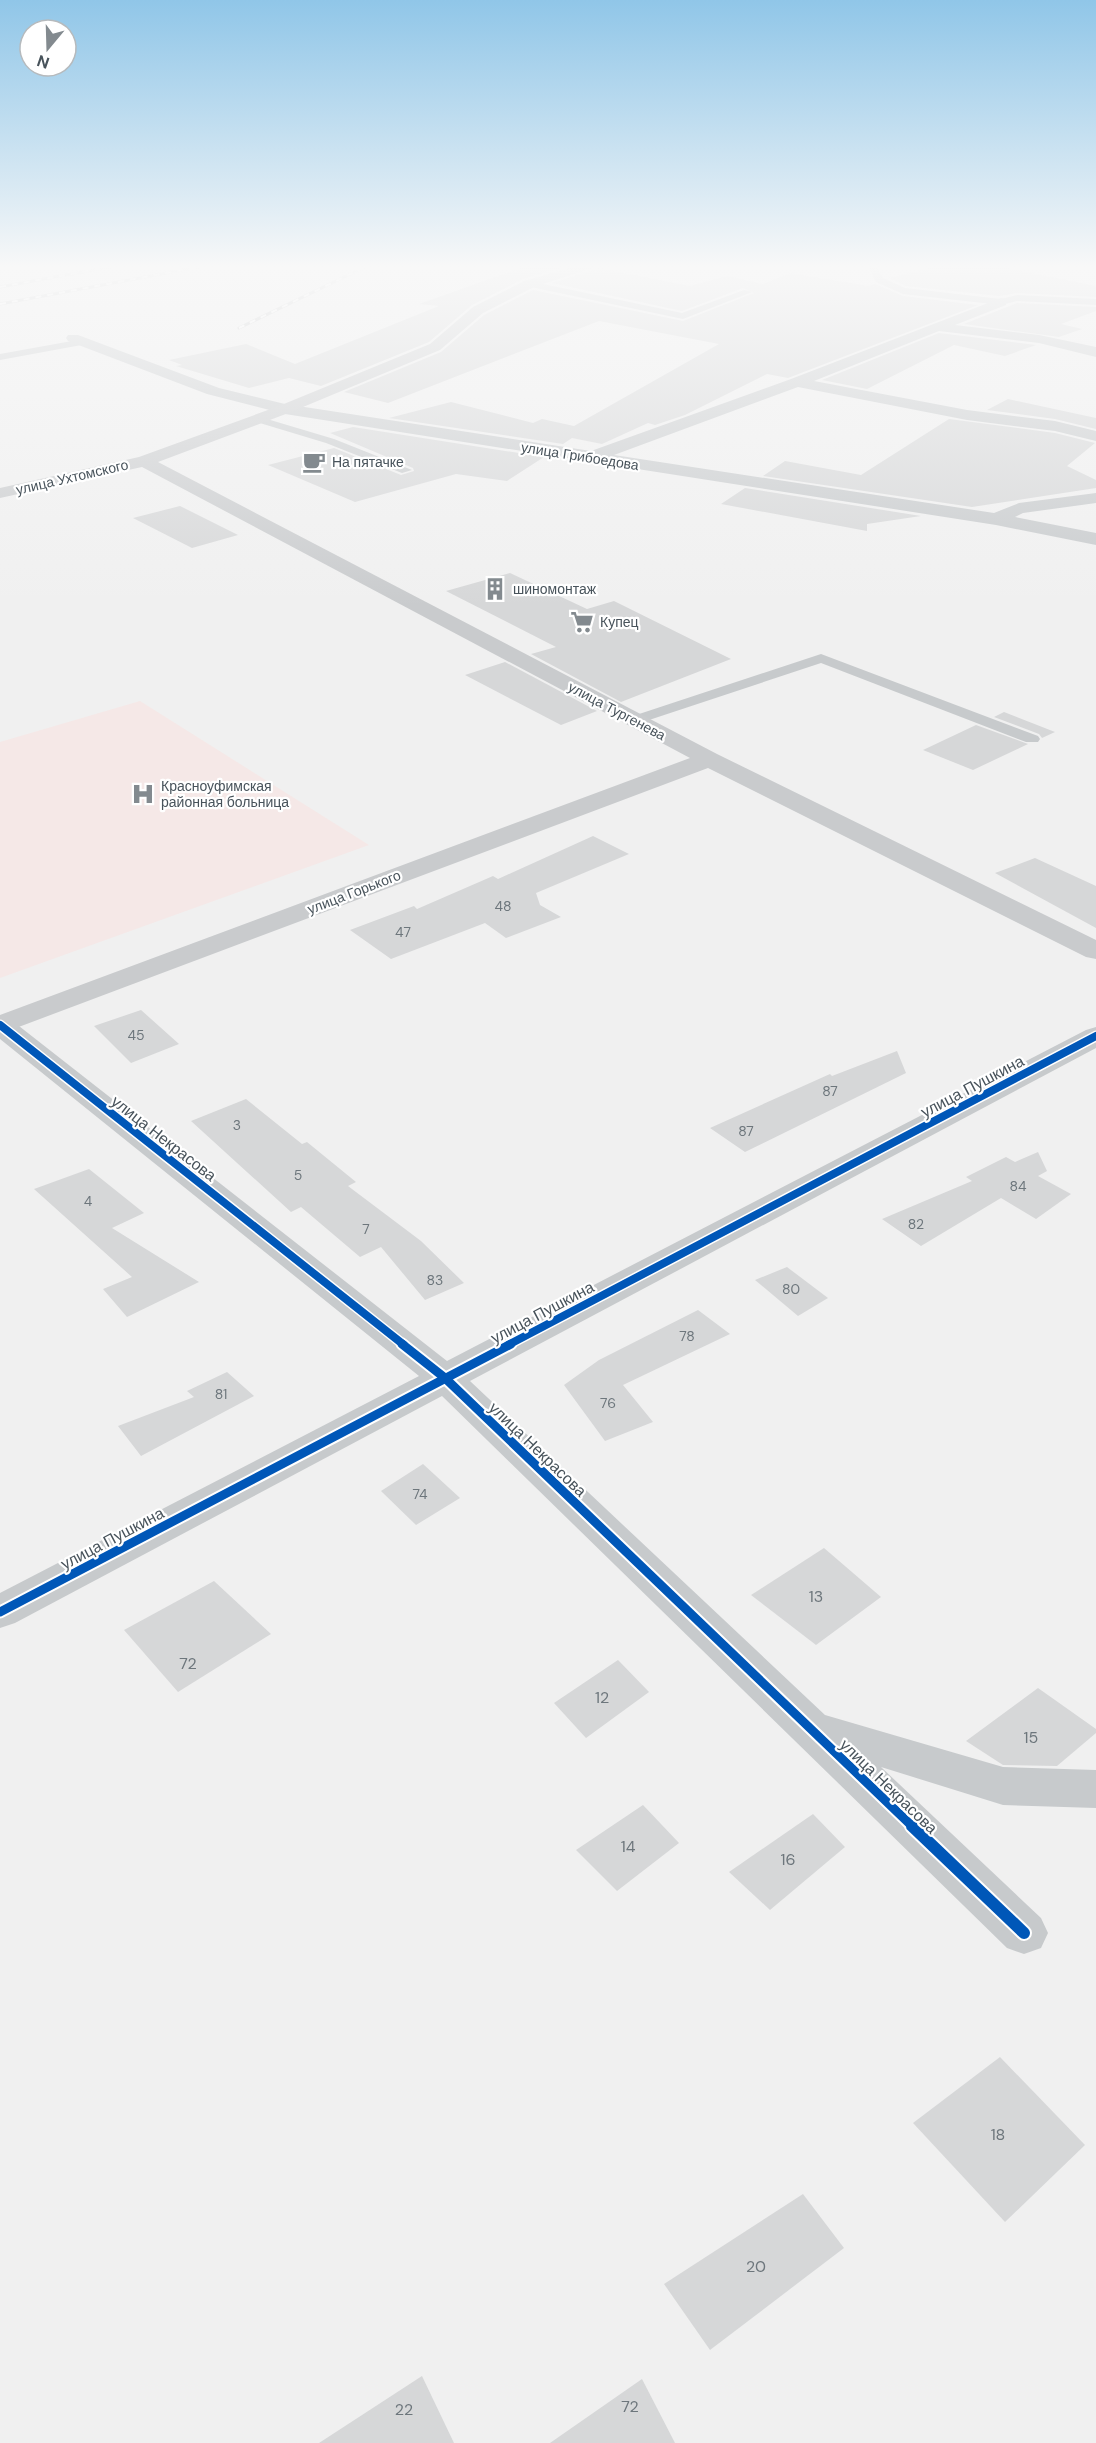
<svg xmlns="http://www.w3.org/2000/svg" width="1096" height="2443" font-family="'DM Sans',sans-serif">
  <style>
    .medical { fill: #f5e8e7 }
    .building { fill: #d6d7d8 }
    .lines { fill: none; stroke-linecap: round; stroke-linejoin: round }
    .lane { fill: #c7cacc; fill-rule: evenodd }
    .street { fill: #c7cacc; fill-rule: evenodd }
    .secondary { fill: #c9cbcd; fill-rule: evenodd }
    .rail-casing { stroke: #c3c5c6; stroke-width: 3 }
    .rail { stroke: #fff; stroke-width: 2; stroke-dasharray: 6; stroke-linecap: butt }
    .cycleway-far2-casing { stroke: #fff; stroke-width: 11 }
    .cycleway-far1-casing { stroke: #fff; stroke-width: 13 }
    .cycleway-casing { stroke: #fff; stroke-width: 16 }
    .cycleway-far2 { stroke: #0057b8; stroke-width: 8 }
    .cycleway-far1 { stroke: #0057b8; stroke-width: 9 }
    .cycleway { stroke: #0057b8; stroke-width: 12 }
    .labels { text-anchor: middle; stroke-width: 4.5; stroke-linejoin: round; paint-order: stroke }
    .far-street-label { font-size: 14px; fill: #48535b; stroke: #fff }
    .far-poi-label { font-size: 14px; fill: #48535b; stroke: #fff; text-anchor: start }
    .number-label { font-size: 14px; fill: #6d767c }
    .street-label { font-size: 16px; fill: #48535b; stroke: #fff }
    .near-number-label { font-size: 16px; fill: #6d767c }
  </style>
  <rect width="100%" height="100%" fill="#f0f0f0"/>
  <path class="medical" d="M 140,701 L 369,845 L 0,978 L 0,742 Z"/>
  <g class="building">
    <path d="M 532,264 L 575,264 L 523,279 L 472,305 L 429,342 L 321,386 L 289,378 L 249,388 L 176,366 L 182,365 L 169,360 L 246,344 L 295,364 L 439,306 L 419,304 Z"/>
    <path d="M 947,264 L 986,264 L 1096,286 L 1096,297 L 1017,293 L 999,296 L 906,286 L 889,278 Z"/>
    <path d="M 599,268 L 690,286 L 727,276 L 763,284 L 790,273 L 868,286 L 875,284 L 903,296 L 978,305 L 788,378 L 767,374 L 685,415 L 655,425 L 648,423 L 602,444 L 572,438 L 563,444 L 389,418 L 451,402 L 533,423 L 542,419 L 574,426 L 719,344 L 599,321 L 388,403 L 344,392 L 441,352 L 484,315 L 533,290 L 683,321 L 754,293 L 743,288 L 682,311 L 552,283 Z"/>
    <path d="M 1017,303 L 1096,307 L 1096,311 L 1061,324 L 1082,329 L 1059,337 L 964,324 Z"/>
    <path d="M 939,333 L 1036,345 L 1005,356 L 954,345 L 867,389 L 822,380 Z"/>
    <path d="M 1008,399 L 1096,418 L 1096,429 L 1055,419 L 987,410 Z"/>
    <path d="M 949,419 L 1055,433 L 1095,443 L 1067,466 L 1096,480 L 1096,488 L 972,507 L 763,476 L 785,461 L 861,475 Z"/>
    <path d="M 353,427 L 544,457 L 507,481 L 456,474 L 355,502 L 268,465 L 334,448 L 401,475 L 414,471 L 413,468 L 330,433 Z"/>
    <path d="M 745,488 L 921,516 L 867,524 L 867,531 L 721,504 Z"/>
    <path d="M 180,506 L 238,535 L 192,548 L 133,518 Z"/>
    <path d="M 510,573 L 587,609 L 614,601 L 731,659 L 621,702 L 531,654 L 556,647 L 446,591 Z"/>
    <path d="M 505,662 L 597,711 L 561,725 L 465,675 Z"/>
    <path d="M 1004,712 L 1055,732 L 1042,738 L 1039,734 L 994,717 Z"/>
    <path d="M 976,725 L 1028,744 L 973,770 L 923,750 Z"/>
    <path d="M 593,836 L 629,854 L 536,893 L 540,905 L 561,917 L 506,938 L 485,923 L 391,959 L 350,930 L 414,906 L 417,909 L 493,876 L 498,879 Z"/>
    <path d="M 1035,858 L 1096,886 L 1096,928 L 995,873 Z"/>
    <path d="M 141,1010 L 179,1044 L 131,1063 L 94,1026 Z"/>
    <path d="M 897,1051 L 906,1073 L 745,1152 L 710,1128 L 830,1074 L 832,1076 Z"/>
    <path d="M 246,1099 L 302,1144 L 307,1142 L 356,1182 L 348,1186 L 421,1241 L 464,1283 L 425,1300 L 381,1247 L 360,1257 L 301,1207 L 291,1212 L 191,1121 Z"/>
    <path d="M 1038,1152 L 1047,1171 L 1038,1176 L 1071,1194 L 1036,1219 L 1001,1198 L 921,1246 L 882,1219 L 972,1181 L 966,1177 L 1006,1157 L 1015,1162 Z"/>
    <path d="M 89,1169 L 144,1213 L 112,1228 L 199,1282 L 127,1317 L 103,1289 L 132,1277 L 34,1189 Z"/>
    <path d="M 787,1267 L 828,1298 L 798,1316 L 755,1280 Z"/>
    <path d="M 698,1310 L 730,1334 L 623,1385 L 653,1422 L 605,1441 L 564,1385 L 599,1360 Z"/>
    <path d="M 227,1372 L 254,1396 L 141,1456 L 118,1426 L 194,1397 L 187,1391 Z"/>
    <path d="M 423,1464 L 460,1498 L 416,1525 L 381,1491 Z"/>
    <path d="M 824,1548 L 881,1597 L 816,1645 L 751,1595 Z"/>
    <path d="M 214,1581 L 271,1634 L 178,1692 L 124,1630 Z"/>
    <path d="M 618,1660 L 649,1692 L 586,1738 L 554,1703 Z"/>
    <path d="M 1038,1688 L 1096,1729 L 1096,1733 L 1057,1766 L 1003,1765 L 966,1741 Z"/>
    <path d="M 643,1805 L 679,1843 L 617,1891 L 576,1850 Z"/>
    <path d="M 813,1814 L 845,1847 L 770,1910 L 729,1872 Z"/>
    <path d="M 1000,2057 L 1085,2145 L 1005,2222 L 913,2123 Z"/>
    <path d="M 803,2194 L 844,2248 L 710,2350 L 664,2284 Z"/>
    <path d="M 422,2376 L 454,2443 L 319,2443 Z"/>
    <path d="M 642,2379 L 675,2443 L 550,2443 Z"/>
  </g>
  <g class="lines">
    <g class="lane">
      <path d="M 867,264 L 875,264 L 883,278 L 905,288 L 1001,299 L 1017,295 L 1096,299 L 1096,305 L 1017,301 L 1001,305 L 903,294 L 876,282 Z"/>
      <path d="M 529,281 L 682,313 L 744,290 L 752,292 L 683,319 L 526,286 L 524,284 Z"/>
      <path d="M 83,339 L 87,340 L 87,344 L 0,360 L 0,354 Z"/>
      <path d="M 257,416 L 334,439 L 412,470 L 402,473 L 326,443 L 253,421 L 251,419 Z"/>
      <path d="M 821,654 L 1038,736 L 1040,739 L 1038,742 L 1026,742 L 821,663 L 640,723 L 630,723 L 627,720 L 630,717 Z"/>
    </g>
    <g class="street">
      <path d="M 1001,298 L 1006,299 L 1006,305 L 955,325 L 1039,335 L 1096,347 L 1096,357 L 1039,343 L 939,331 L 814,381 L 967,410 L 1055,421 L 1096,431 L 1096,441 L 1055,431 L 967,420 L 798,387 L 614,455 L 994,513 L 1019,503 L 1096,493 L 1096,503 L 1023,513 L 1015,517 L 1096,533 L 1096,545 L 996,525 L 285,414 L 207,394 L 68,341 L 66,338 L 68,335 L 78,335 L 219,388 L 285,404 L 591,451 L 791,379 Z"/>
      <path d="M 0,1016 L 10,1019 L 447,1361 L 1086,1030 L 1096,1027 L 1096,1048 L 470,1381 L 825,1715 L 1003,1767 L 1096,1770 L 1096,1808 L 1003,1805 L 881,1767 L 1041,1918 L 1048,1933 L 1041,1948 L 1024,1954 L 1007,1948 L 442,1396 L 15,1623 L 0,1628 L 0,1593 L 419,1376 L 0,1039 Z"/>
    </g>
    <path class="secondary" d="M 583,264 L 604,264 L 534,287 L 483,313 L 440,350 L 291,412 L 158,462 L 717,754 L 1096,940 L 1096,959 L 1086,957 L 708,768 L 0,1034 L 0,1015 L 690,758 L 142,467 L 0,498 L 0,488 L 139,457 L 279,406 L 430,344 L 473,307 L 524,281 Z"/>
    <g class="rail-casing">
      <g id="rail">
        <path d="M 0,287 L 126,264"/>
        <path d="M 0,304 L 215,264"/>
        <path d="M 239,328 L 371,264"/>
      </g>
    </g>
    <use href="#rail" class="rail"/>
    <g class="cycleway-far2-casing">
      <g id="cycleway-far2">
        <path d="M 0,1025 L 404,1345"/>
        <path d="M 508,1345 L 1096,1036"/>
      </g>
    </g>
    <g class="cycleway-far1-casing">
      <g id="cycleway-far1">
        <path d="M 402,1344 L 445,1378 L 913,1827"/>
        <path d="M 0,1612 L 511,1344"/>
      </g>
    </g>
    <g class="cycleway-casing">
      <path id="cycleway" d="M 912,1826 L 1024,1933"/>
    </g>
    <use href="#cycleway-far2" class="cycleway-far2"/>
    <use href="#cycleway-far1" class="cycleway-far1"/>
    <use href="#cycleway" class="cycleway"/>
  </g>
  <linearGradient id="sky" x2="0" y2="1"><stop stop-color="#90c6e8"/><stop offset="0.44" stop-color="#f8f8f8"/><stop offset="1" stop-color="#f8f8f8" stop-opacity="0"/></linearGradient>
  <rect width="1096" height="606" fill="url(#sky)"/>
  <defs>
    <g id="cafe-bare" transform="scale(1.8)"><path d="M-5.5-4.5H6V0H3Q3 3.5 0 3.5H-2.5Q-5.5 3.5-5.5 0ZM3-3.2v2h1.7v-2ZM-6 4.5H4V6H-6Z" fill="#838a8f" stroke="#fff" stroke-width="2.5" paint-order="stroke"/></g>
    <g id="building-bare" transform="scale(1.8)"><path d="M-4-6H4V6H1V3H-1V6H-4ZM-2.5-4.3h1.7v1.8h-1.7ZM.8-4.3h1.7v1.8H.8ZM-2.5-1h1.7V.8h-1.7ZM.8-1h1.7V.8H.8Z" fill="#838a8f" stroke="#fff" stroke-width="2.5" paint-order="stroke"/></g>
    <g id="supermarket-bare" transform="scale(1.8)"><path d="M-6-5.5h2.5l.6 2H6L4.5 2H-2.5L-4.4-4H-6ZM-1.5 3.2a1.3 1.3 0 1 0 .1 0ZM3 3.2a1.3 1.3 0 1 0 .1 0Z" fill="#838a8f" stroke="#fff" stroke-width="2.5" paint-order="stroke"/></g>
    <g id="hospital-bare" transform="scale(1.8)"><path d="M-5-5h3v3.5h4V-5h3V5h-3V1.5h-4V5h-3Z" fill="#838a8f" stroke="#fff" stroke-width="2.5" paint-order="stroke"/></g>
  </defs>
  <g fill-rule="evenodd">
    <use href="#cafe-bare" x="314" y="462"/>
    <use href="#building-bare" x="495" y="589"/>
    <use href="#supermarket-bare" x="582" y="622"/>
    <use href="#hospital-bare" x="143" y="794"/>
  </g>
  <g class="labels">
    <g class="far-street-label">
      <text transform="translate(580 456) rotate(9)" y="5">улица Грибоедова</text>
      <text transform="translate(72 477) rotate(-13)" y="5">улица Ухтомского</text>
      <text transform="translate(617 711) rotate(28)" y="5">улица Тургенева</text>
      <text transform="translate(354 892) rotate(-21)" y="5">улица Горького</text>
    </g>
    <g class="far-poi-label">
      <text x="332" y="467">На пятачке</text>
      <text x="513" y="594">шиномонтаж</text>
      <text x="600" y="627">Купец</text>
      <text x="161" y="791">Красноуфимская<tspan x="161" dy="16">районная больница</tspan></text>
    </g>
    <g class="number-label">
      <text x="503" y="911">48</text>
      <text x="403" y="937">47</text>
      <text x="136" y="1040">45</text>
      <text x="830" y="1096">87</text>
      <text x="237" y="1130">3</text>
      <text x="746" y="1136">87</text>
      <text x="298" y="1180">5</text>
      <text x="1018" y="1191">84</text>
      <text x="88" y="1206">4</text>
      <text x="916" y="1229">82</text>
      <text x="366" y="1234">7</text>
      <text x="435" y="1285">83</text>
      <text x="791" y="1294">80</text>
      <text x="687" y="1341">78</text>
      <text x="221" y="1399">81</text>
      <text x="608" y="1408">76</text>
      <text x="420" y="1499">74</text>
    </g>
    <g class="street-label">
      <text transform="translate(972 1086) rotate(-28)" y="6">улица Пушкина</text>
      <text transform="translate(164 1138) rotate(38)" y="6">улица Некрасова</text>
      <text transform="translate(542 1312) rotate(-28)" y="6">улица Пушкина</text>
      <text transform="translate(538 1449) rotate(44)" y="6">улица Некрасова</text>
      <text transform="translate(112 1538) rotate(-28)" y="6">улица Пушкина</text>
      <text transform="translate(889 1786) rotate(44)" y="6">улица Некрасова</text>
    </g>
    <g class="near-number-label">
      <text x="816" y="1602">13</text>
      <text x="188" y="1669">72</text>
      <text x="602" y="1703">12</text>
      <text x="1031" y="1743">15</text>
      <text x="628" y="1852">14</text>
      <text x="788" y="1865">16</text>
      <text x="998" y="2140">18</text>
      <text x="756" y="2272">20</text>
      <text x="630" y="2412">72</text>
      <text x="404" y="2415">22</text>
    </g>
  </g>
  <g transform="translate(48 48) rotate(199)"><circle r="28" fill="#ffffff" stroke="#b6babd" stroke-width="1.5"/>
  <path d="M0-4.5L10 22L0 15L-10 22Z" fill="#838a8f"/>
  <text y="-9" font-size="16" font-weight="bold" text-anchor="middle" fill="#48535b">N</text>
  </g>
</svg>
